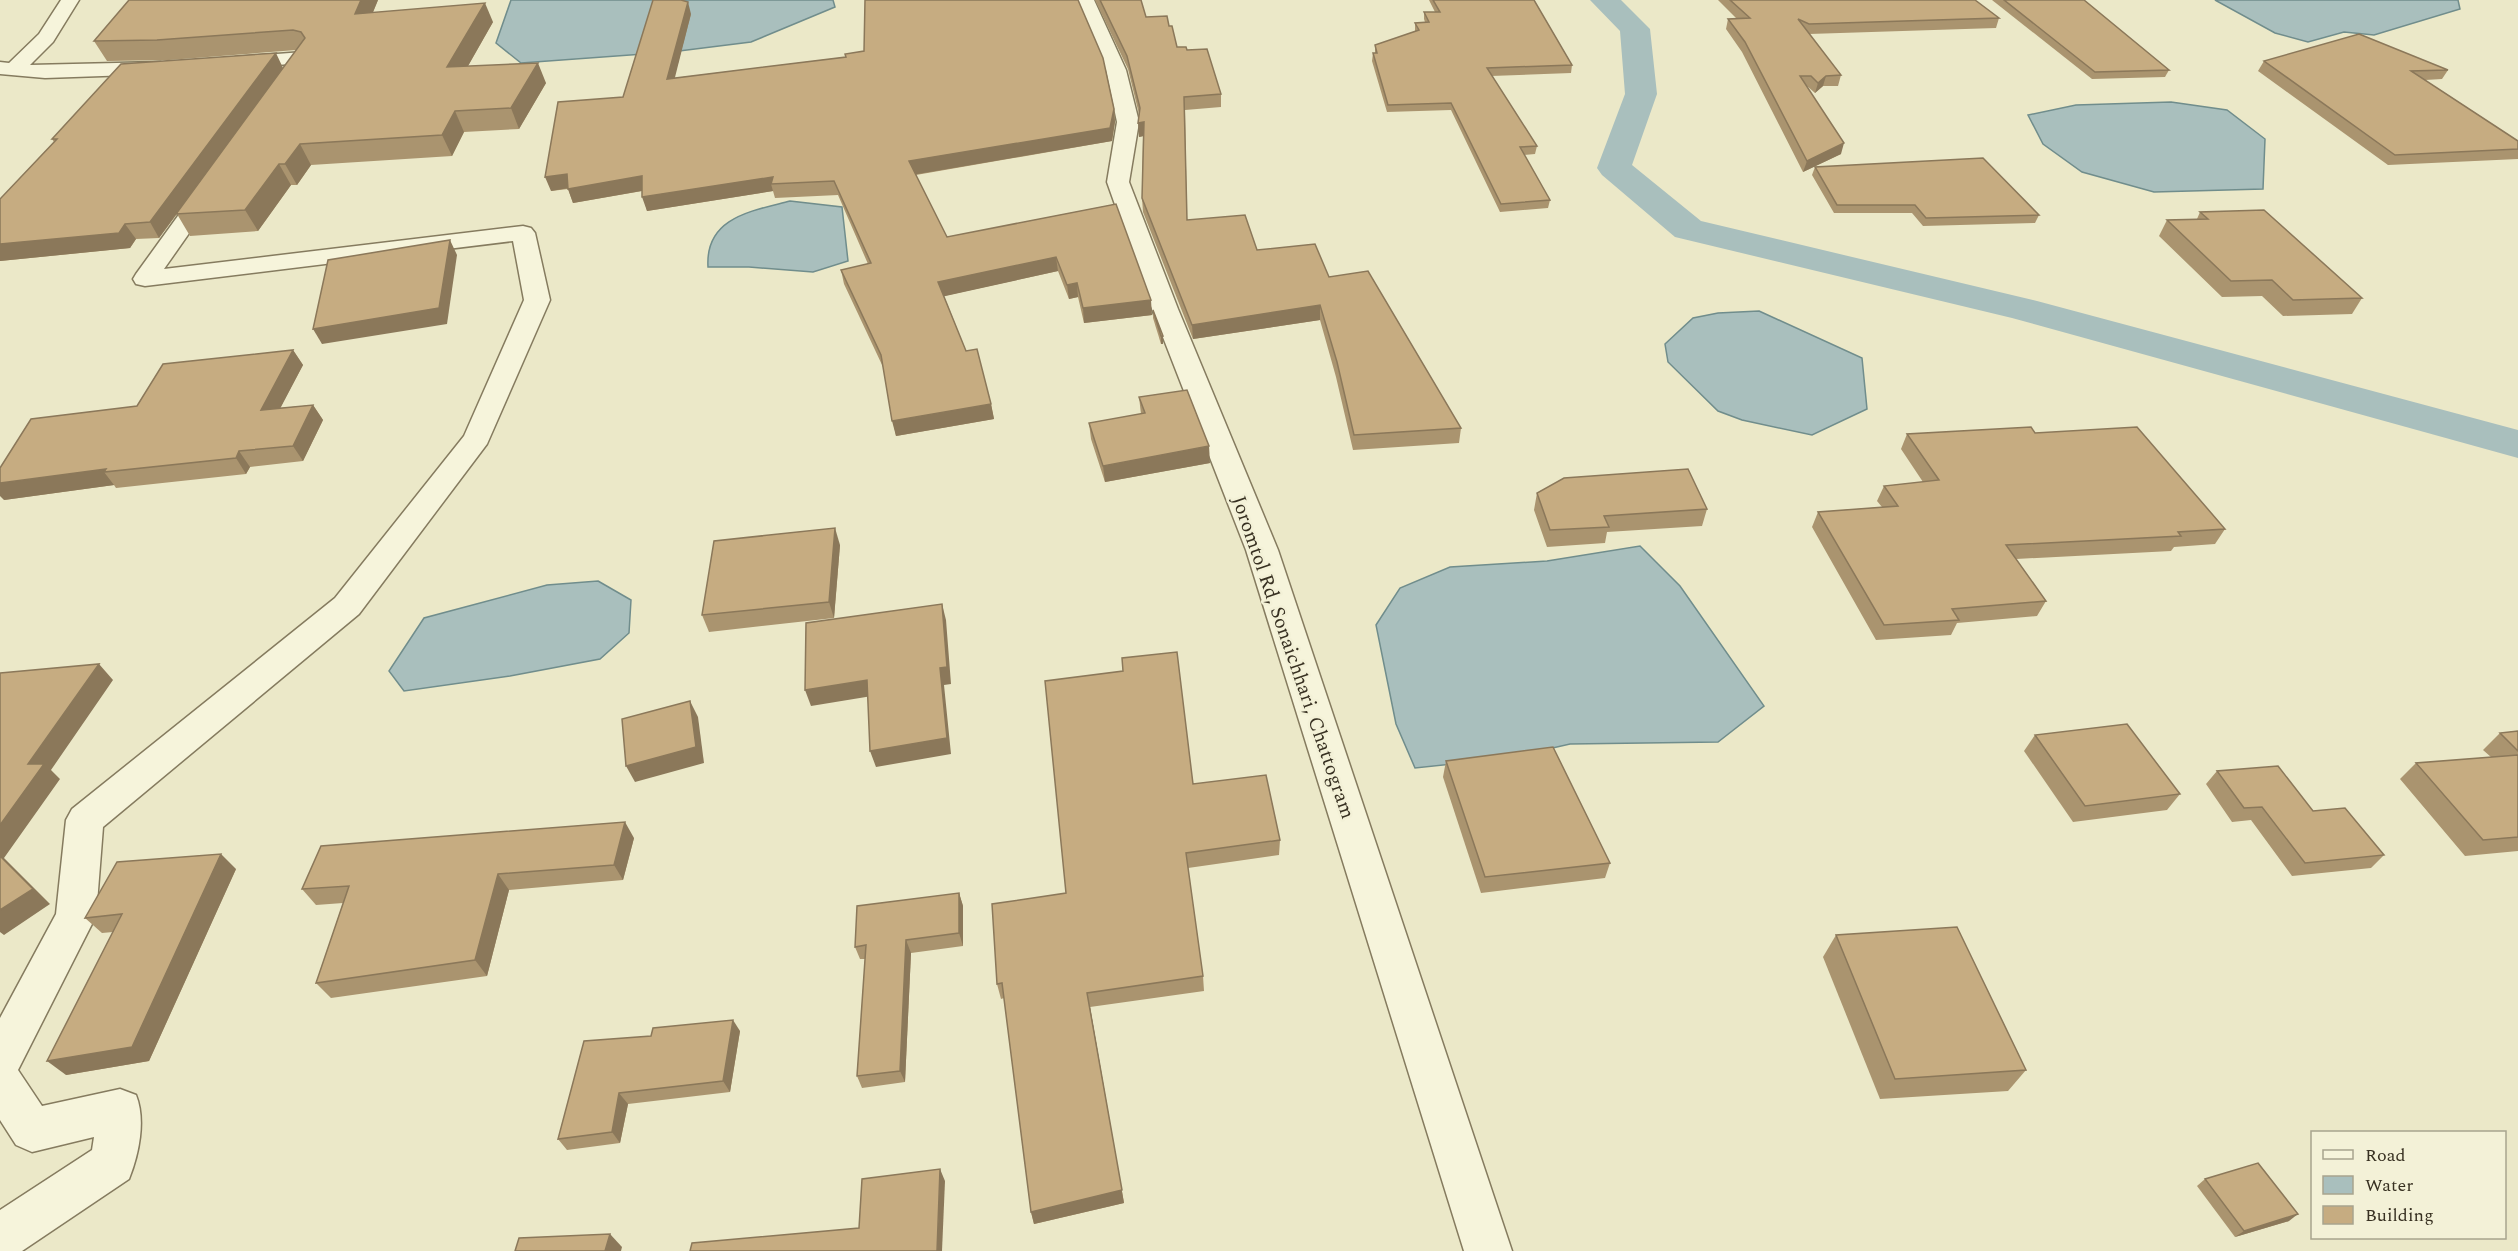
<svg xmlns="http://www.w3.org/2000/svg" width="2518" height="1251" font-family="Spectral,serif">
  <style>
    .water { fill: #a9bfbd; stroke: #708d8c; stroke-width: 1.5 }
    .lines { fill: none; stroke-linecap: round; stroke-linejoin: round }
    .canal { fill: #a9bfbd; fill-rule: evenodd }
    .minor-casing { stroke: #857b5f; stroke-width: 3 }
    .minor { fill: #f6f4db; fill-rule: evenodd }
    .wall { fill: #aa946f }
    .shaded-wall { fill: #8b785a }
    .building { fill: #c6ac81; stroke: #8b785a; stroke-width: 1.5 }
    .labels { text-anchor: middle; stroke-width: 5; stroke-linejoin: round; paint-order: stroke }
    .street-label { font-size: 20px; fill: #373021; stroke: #f3f1d7 }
  </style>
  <rect width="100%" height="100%" fill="#ebe8c8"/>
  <g class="water">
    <path d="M 511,0 L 833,0 L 835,7 L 751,42 L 671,52 L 521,63 L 496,43 Z"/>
    <path d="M 2215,0 L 2458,0 L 2460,9 L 2374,35 L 2344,32 L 2308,42 L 2275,33 Z"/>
    <path d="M 2171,102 L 2227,110 L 2265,139 L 2263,189 L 2154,192 L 2082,172 L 2043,144 L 2028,115 L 2076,105 Z"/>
    <path d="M 790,201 L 842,207 L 848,261 L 813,272 L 749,267 L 708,267 C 705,217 752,211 790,201 Z"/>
    <path d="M 1759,311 L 1862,358 L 1867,409 L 1812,435 L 1742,420 L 1718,411 L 1668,362 L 1665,344 L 1693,318 L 1718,313 Z"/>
    <path d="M 1640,546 L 1680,586 L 1764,706 L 1718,742 L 1570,744 L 1509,758 L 1415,768 L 1396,724 L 1376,625 L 1400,588 L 1450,567 L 1547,561 Z"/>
    <path d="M 598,581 L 631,600 L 629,633 L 600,659 L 510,676 L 404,691 L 389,671 L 424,618 L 547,585 Z"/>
  </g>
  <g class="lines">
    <path class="canal" d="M 1590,0 L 1621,0 L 1650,29 L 1657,94 L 1632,165 L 1701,221 L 2037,301 L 2518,430 L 2518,458 L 2012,318 L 1675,237 L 1602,175 L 1597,168 L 1625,94 L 1620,31 Z"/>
    <g class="minor-casing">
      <g id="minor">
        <path d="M 61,0 L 79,0 L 53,42 L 30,65 L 160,62 L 167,64 L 170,68 L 167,72 L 160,74 L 45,78 L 0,74 L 0,62 L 9,63 L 39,34 Z"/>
        <path d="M 1076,0 L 1094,0 L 1126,70 L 1139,122 L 1129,182 L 1178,309 L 1278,550 L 1512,1251 L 1464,1251 L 1246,550 L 1152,309 L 1107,182 L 1117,122 L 1106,70 Z"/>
        <path d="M 303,52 L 310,54 L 313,58 L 310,62 L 236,69 L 229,67 L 226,63 L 229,59 L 236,57 Z"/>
        <path d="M 209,182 L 217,184 L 220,189 L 164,269 L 523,226 L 531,228 L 535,233 L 550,300 L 487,444 L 359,614 L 103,827 L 96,916 L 18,1070 L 42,1106 L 120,1089 L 136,1095 C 146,1120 139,1154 129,1179 L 22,1251 L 0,1251 L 0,1210 L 92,1150 L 94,1137 L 32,1152 L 16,1145 L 0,1120 L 0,1018 L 56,914 L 66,820 L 72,809 L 335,598 L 464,436 L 524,300 L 513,241 L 145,286 L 136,284 L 133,279 L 136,274 L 201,184 Z"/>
      </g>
    </g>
    <use href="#minor" class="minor"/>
  </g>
  <g class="wall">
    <path d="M 129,0 L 378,0 L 373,12 L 493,22 L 468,66 L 546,83 L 519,129 L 464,132 L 452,156 L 311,165 L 297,185 L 291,185 L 258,231 L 190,236 L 177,214 L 159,238 L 136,239 L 130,248 L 0,261 L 0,199 L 54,142 L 52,139 L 283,68 L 296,50 L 169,60 L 107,61 L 94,41 Z"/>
    <path d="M 1095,0 L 1141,0 L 1146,17 L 1169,26 L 1177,47 L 1187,50 L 1221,94 L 1221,107 L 1185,110 L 1187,220 L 1257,250 L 1329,277 L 1461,428 L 1459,443 L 1353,450 L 1336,377 L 1320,320 L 1193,339 L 1143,212 L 1142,198 L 1143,136 L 1139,137 L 1139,114 L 1128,69 Z"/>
    <path d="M 1429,0 L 1534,0 L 1572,65 L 1571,73 L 1491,76 L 1537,146 L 1535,154 L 1524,155 L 1550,200 L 1548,208 L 1500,212 L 1451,110 L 1387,112 L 1372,61 L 1373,53 L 1375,53 L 1375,45 L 1415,32 L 1415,23 L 1425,22 L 1424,19 L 1424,12 L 1435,12 Z"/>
    <path d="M 1718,0 L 1975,0 L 1999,18 L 1996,28 L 1809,34 L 1841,75 L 1838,86 L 1823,86 L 1815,93 L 1807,86 L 1841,154 L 1803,172 L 1742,52 L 1726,29 L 1728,19 L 1737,19 Z"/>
    <path d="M 1992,0 L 2084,0 L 2169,70 L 2165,77 L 2092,79 Z"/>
    <path d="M 691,14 L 674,78 L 845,57 L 845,54 L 1114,109 L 1115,122 L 1112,141 L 916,175 L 947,237 L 1116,204 L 1152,315 L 1084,323 L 1078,297 L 1069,299 L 1058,271 L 944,296 L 966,351 L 991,404 L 994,419 L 896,436 L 883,367 L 844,284 L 841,270 L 868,264 L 838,195 L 775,198 L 773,191 L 647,211 L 642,191 L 573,203 L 568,189 L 551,191 L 623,97 Z"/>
    <path d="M 2264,61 L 2448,70 L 2442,79 L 2425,80 L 2518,141 L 2518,159 L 2388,165 L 2258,71 Z"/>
    <path d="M 1815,167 L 2039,215 L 2035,223 L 1923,226 L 1912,213 L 1834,213 L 1812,175 Z"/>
    <path d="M 2200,212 L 2362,298 L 2352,314 L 2283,316 L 2262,296 L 2222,297 L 2159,236 L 2167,220 L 2197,219 Z"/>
    <path d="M 1153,310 L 1163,336 L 1163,344 L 1161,344 L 1153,318 Z"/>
    <path d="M 293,350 L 303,365 L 280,408 L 313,405 L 323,420 L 303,461 L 250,467 L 246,474 L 116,488 L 114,485 L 4,500 L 137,406 Z"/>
    <path d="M 1139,397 L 1210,463 L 1105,482 L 1091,439 L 1089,423 L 1141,414 Z"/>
    <path d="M 2035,433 L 2225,529 L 2215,544 L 2174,547 L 2171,551 L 2016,559 L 2046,601 L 2037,616 L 1957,623 L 1951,635 L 1876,640 L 1812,527 L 1818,512 L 1882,507 L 1877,501 L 1884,486 L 1923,482 L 1901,449 L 1907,434 Z"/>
    <path d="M 1537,493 L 1707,509 L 1702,526 L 1607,532 L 1605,543 L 1547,547 L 1534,510 Z"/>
    <path d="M 840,545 L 834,618 L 709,632 L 702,615 Z"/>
    <path d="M 2518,731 L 2518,851 L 2465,856 L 2400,779 L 2416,763 L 2491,757 L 2483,750 L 2500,733 Z"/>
    <path d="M 2035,735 L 2180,794 L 2167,810 L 2073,822 L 2024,751 Z"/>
    <path d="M 1446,761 L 1610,863 L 1605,878 L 1481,893 L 1443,777 Z"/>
    <path d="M 2217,771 L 2313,811 L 2384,855 L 2371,868 L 2292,876 L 2251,820 L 2232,822 L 2206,784 Z"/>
    <path d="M 1193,784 L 1280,840 L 1279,855 L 1188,868 L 1203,976 L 1204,991 L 1090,1007 L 1124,1203 L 1034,1224 L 1031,1212 L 1004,998 L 1001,999 L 997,984 L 1066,893 Z"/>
    <path d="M 634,838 L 623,880 L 509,890 L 487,976 L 331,998 L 316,983 L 343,903 L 316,905 L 302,889 Z"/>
    <path d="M 236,869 L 149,1061 L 66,1075 L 113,932 L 102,933 L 85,918 Z"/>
    <path d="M 959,893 L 963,906 L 963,946 L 911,953 L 905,1082 L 862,1088 L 857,1076 L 865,959 L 860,959 L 855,947 Z"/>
    <path d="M 1836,935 L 2026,1070 L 2008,1091 L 1880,1099 L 1823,957 Z"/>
    <path d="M 740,1031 L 730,1092 L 628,1104 L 620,1143 L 567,1150 L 558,1139 L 584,1041 Z"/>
    <path d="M 2205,1179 L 2289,1221 L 2235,1237 L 2197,1186 Z"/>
  </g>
  <g class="shaded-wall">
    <path d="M 361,0 L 378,0 L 364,34 L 355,14 Z"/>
    <path d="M 688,2 L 691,14 L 671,93 L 667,79 Z"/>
    <path d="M 485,3 L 493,22 L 456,87 L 447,67 Z"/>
    <path d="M 276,53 L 283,68 L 159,238 L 150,222 Z"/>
    <path d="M 538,63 L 546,83 L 519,129 L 511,108 Z"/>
    <path d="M 1826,76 L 1823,86 L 1815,93 L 1818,83 Z"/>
    <path d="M 1114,109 L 1115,122 L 1112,141 L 912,175 L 909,161 Z"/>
    <path d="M 455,111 L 464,132 L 452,156 L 442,135 Z"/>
    <path d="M 1144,122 L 1144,136 L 1139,137 L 1138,123 Z"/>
    <path d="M 1844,143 L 1841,154 L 1803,172 L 1807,161 Z"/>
    <path d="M 300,144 L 311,165 L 297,185 L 285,164 Z"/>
    <path d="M 279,164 L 291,185 L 258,231 L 245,210 Z"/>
    <path d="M 567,174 L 642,176 L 647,190 L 573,203 L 568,189 L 569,188 L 551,191 L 545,177 Z"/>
    <path d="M 773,177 L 771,184 L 773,191 L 647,211 L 642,197 Z"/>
    <path d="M 125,224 L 136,239 L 130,248 L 0,261 L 0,244 Z"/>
    <path d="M 450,240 L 457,255 L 447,324 L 322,344 L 313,329 Z"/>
    <path d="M 1056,257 L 1058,271 L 941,297 L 938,282 Z"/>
    <path d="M 1077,283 L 1078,297 L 1069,299 L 1067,285 Z"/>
    <path d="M 1151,300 L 1152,315 L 1084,323 L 1083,308 Z"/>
    <path d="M 1320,305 L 1320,320 L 1193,339 L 1192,325 Z"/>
    <rect x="1161" y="336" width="2" height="8"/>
    <path d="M 293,350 L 303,365 L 271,426 L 261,410 Z"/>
    <path d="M 991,404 L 994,419 L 896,436 L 892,421 Z"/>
    <path d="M 313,405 L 323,420 L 303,461 L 293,446 Z"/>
    <path d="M 1209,446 L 1210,463 L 1105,482 L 1103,466 Z"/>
    <path d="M 239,451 L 250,467 L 246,474 L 236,458 Z"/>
    <path d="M 106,469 L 104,472 L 114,485 L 4,500 L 0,496 L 0,483 Z"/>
    <path d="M 835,528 L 840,545 L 834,618 L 829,602 Z"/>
    <path d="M 942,604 L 946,620 L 951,684 L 944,685 L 951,754 L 876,767 L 870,751 L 940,668 Z"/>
    <path d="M 99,664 L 113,680 L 51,770 L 60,779 L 4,858 L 50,904 L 4,935 L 0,932 L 0,825 L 28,764 Z"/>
    <path d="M 867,680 L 872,696 L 811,706 L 805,690 Z"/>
    <path d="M 690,701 L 698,717 L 704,763 L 635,782 L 626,766 Z"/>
    <path d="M 625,822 L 634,838 L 623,880 L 614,865 Z"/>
    <path d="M 221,854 L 236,869 L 149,1061 L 66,1075 L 47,1061 Z"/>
    <path d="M 498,874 L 509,890 L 487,976 L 475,960 Z"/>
    <path d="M 959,893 L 963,906 L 963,946 L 959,933 Z"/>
    <path d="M 906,940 L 911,953 L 905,1082 L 900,1071 Z"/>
    <path d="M 1090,1007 L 1124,1203 L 1034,1224 L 1031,1212 Z"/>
    <path d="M 733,1020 L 740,1031 L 730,1092 L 723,1081 Z"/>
    <path d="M 619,1093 L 628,1104 L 620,1143 L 612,1132 Z"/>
    <path d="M 940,1169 L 945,1181 L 942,1251 L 937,1251 Z"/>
    <path d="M 2298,1214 L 2289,1221 L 2235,1237 L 2244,1231 Z"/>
    <path d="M 610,1234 L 622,1247 L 621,1251 L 605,1251 Z"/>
  </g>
  <g class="building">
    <path d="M 129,0 L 361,0 L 355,14 L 485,3 L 447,67 L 538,63 L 511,108 L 455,111 L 442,135 L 300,144 L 285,164 L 279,164 L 245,210 L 176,214 L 305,38 L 301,32 L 293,30 L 157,40 L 94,41 Z"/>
    <path d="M 653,0 L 681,0 L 688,2 L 667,79 L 846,57 L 845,54 L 864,51 L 865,0 L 1078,0 L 1103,58 L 1114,109 L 1110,128 L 909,161 L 947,237 L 1116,204 L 1151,300 L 1083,308 L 1077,283 L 1067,285 L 1056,257 L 938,282 L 966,351 L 977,349 L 991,404 L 892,421 L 881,355 L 841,270 L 871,263 L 834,181 L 771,184 L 773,177 L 642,197 L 642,176 L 568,189 L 567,174 L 545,177 L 558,102 L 623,97 Z"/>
    <path d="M 1100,0 L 1141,0 L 1146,17 L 1167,16 L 1169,26 L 1172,26 L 1177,47 L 1186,47 L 1187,50 L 1207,49 L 1221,94 L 1184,97 L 1187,220 L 1245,215 L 1257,250 L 1315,244 L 1329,277 L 1368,271 L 1461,428 L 1354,435 L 1337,362 L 1320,305 L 1192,325 L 1142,198 L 1144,122 L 1138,123 L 1140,108 L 1127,56 Z"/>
    <path d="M 1433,0 L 1534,0 L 1572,65 L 1487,68 L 1537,146 L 1520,147 L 1550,200 L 1501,204 L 1451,103 L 1388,105 L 1373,53 L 1377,53 L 1375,45 L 1419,30 L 1415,23 L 1429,22 L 1424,12 L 1440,12 Z"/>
    <path d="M 1730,0 L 1975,0 L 1999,18 L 1809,24 L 1798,19 L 1841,75 L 1826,76 L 1818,83 L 1811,76 L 1800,76 L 1844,143 L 1807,161 L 1745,42 L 1728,19 L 1750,18 Z"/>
    <path d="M 2004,0 L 2084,0 L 2169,70 L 2095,72 Z"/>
    <path d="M 2359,34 L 2448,70 L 2411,71 L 2518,141 L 2518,149 L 2395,155 L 2264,61 Z"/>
    <path d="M 276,53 L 150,222 L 125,224 L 119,233 L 0,244 L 0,199 L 57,139 L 52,139 L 121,64 Z"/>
    <path d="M 1983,158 L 2039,215 L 1926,218 L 1915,205 L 1837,205 L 1815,167 Z"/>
    <path d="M 2264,210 L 2362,298 L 2293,300 L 2272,280 L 2231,281 L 2167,220 L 2208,219 L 2200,212 Z"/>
    <path d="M 450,240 L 439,308 L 313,329 L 328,260 Z"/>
    <path d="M 1153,310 L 1163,336 L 1161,336 Z"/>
    <path d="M 293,350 L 261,410 L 313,405 L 293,446 L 239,451 L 236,458 L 104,472 L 106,469 L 0,483 L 0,468 L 31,419 L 137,406 L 163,364 Z"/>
    <path d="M 1187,390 L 1209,446 L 1103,466 L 1089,423 L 1145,413 L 1139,397 Z"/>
    <path d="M 2031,427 L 2035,433 L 2137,427 L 2225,529 L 2178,532 L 2181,536 L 2006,545 L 2046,601 L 1952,609 L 1959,620 L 1884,625 L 1818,512 L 1898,506 L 1884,486 L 1939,480 L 1907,434 Z"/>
    <path d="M 1688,469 L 1707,509 L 1604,516 L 1609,527 L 1550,530 L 1537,493 L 1564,478 Z"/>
    <path d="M 835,528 L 829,602 L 702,615 L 714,541 Z"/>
    <path d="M 942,604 L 947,667 L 940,668 L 947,738 L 870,751 L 867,680 L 805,690 L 806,623 Z"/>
    <path d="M 1177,652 L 1193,784 L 1266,775 L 1280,840 L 1186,853 L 1203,976 L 1087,993 L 1122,1190 L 1031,1212 L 1002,983 L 997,984 L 992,904 L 1066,893 L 1045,681 L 1123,671 L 1122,658 Z"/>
    <path d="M 99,664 L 28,764 L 44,764 L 0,825 L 0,673 Z"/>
    <path d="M 690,701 L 696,747 L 626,766 L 622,719 Z"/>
    <path d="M 2127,724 L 2180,794 L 2085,806 L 2035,735 Z"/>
    <path d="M 2518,731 L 2518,751 L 2500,733 Z"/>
    <path d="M 1553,747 L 1610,863 L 1485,877 L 1446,761 Z"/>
    <path d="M 2518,755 L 2518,837 L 2483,840 L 2416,763 Z"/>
    <path d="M 2278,766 L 2313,811 L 2345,808 L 2384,855 L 2305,863 L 2262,807 L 2244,808 L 2217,771 Z"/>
    <path d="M 625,822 L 614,865 L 498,874 L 475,960 L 316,983 L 349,886 L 302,889 L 321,846 Z"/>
    <path d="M 221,854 L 132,1047 L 47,1061 L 122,914 L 85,918 L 117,862 Z"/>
    <path d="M 0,856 L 33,889 L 0,910 Z"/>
    <path d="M 959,893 L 959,933 L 906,940 L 900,1071 L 857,1076 L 866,945 L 855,947 L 857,906 Z"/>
    <path d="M 1957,927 L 2026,1070 L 1895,1079 L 1836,935 Z"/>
    <path d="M 733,1020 L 723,1081 L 619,1093 L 612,1132 L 558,1139 L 584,1041 L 651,1036 L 653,1028 Z"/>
    <path d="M 2258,1163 L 2298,1214 L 2244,1231 L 2205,1179 Z"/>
    <path d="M 940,1169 L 937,1251 L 690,1251 L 692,1243 L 859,1228 L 862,1179 Z"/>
    <path d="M 610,1234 L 605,1251 L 515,1251 L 519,1238 Z"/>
  </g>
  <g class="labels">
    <g class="street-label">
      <text transform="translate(1294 657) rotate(71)" y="7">Joromtol Rd, Sonaichhari, Chattogram</text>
    </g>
  </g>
  <rect x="2311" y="1131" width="195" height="108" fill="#f3f1d7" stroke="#a8a48e" stroke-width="1.5"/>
  <rect x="2323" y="1150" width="30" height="9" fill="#f6f4db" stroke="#a8a48e" stroke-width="1.5"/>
  <text x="2365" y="1161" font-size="18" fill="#373021">Road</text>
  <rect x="2323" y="1176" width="30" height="18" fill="#a9bfbd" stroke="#a8a48e" stroke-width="1.5"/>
  <text x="2365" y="1191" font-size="18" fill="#373021">Water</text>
  <rect x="2323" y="1206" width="30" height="18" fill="#c6ac81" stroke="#a8a48e" stroke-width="1.5"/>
  <text x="2365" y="1221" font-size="18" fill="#373021">Building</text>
</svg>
